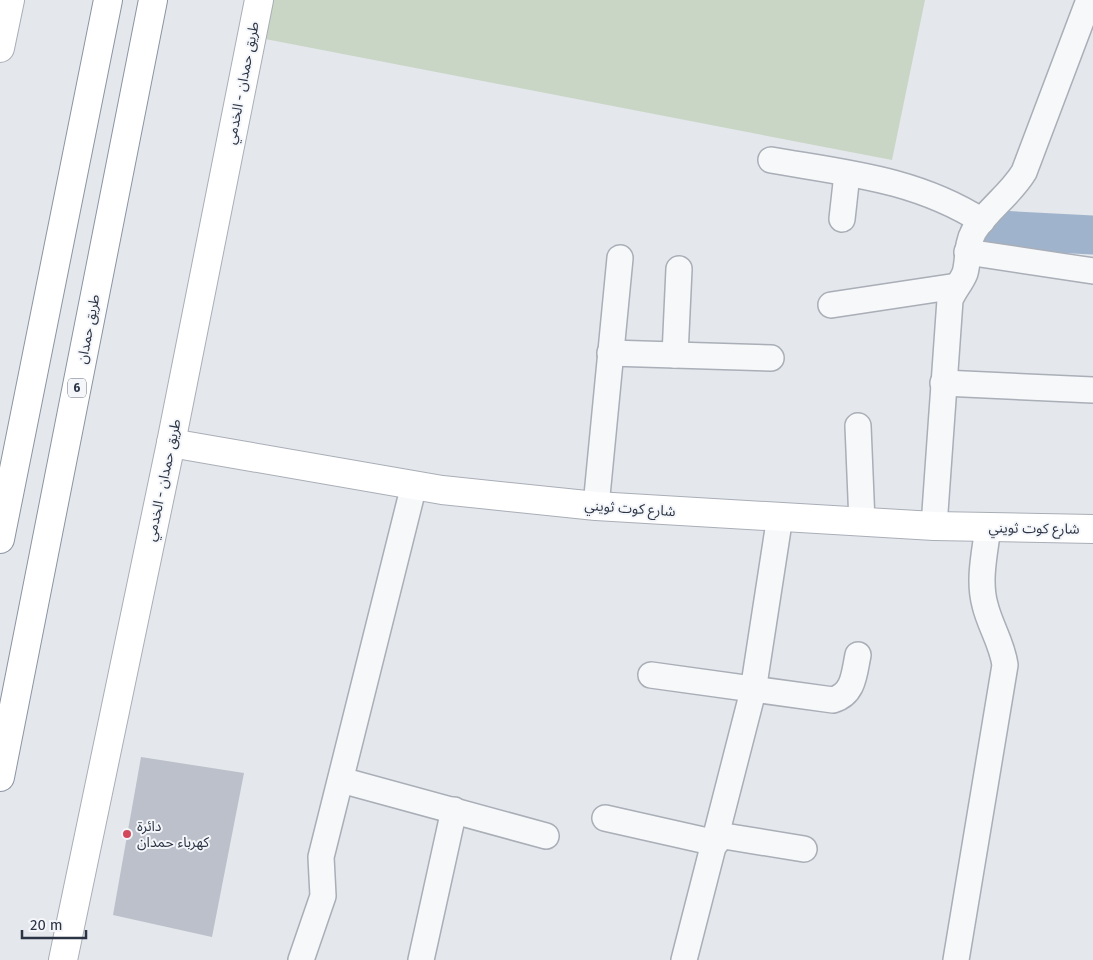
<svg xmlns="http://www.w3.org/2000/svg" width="1093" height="960" font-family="'Fira Sans','Noto Sans Arabic',sans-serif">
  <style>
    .green { fill: #c9d6c5 }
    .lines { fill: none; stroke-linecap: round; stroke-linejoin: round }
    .river { stroke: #9fb4cc; stroke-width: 39 }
    .building { fill: #bbc0ca }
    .street-casing { stroke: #a9aeb7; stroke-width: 28 }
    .secondary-casing { stroke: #a9aeb7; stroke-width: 30 }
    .highway-casing { stroke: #8b94a3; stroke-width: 30 }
    .street { stroke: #f7f8fa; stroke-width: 25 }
    .secondary { stroke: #fff; stroke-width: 28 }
    .highway { stroke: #fff; stroke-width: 28 }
    .poi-dot { fill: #d1495b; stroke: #f4f6f9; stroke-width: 2 }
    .labels { text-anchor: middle; stroke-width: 4; stroke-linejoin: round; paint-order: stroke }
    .shield { fill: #f4f6f9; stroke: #676e7b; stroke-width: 1 }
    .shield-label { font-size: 12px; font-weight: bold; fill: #2b3445 }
    .street-label { font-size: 14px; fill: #2b3445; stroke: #f4f6f9 }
    .poi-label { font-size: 14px; fill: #2b3445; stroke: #f4f6f9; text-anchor: start }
  </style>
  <rect width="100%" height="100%" fill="#e4e7ec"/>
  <path class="green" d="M 268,0 L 925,0 L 892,160 L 260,38 Z"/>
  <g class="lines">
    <path class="river" d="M 980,229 L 1093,235"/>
  </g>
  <path class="building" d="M 141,757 L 244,773 L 212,937 L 113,915 Z"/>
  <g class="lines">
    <g class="street-casing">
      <g id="street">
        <path d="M 771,160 C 846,173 916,179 982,221"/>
        <path d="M 842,219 L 847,174"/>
        <path d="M 967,252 L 1093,271"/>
        <path d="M 831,305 L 957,286"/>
        <path d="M 610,353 L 771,358"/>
        <path d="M 675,355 L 679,269"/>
        <path d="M 943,383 L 1093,390"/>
        <path d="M 858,426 L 862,522"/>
        <path d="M 596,506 L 620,258"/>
        <path d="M 934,526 L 950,300 C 954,290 961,283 965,273 C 969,259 966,245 974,231 C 988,209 1010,195 1024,172 L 1089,0"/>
        <path d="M 651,675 L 833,700 C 854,694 854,674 858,655"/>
        <path d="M 341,780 L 546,836"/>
        <path d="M 605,818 L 716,843"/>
        <path d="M 718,835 L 804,849"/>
        <path d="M 301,960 L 323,896 L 321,857 L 414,485"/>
        <path d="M 421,960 L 454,810"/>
        <path d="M 684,960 L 753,691 L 780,516"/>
        <path d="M 956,960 L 1005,665 C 1002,643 990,626 985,605 C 978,580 985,552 988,527"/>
      </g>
    </g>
    <g class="secondary-casing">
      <g id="secondary">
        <path d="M 0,48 L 10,0"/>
        <path d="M 171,443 L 442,490 L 596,506 L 934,526 L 1093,529"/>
        <path d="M 63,960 L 171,443 L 259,0"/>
      </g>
    </g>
    <g class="highway-casing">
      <g id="highway">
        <path d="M 0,539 L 108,0"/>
        <path d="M 0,777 L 153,0"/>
      </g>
    </g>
    <use href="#street" class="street"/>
    <use href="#secondary" class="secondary"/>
    <use href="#highway" class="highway"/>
  </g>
  <circle class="poi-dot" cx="127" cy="834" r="5"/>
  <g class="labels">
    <rect class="shield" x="68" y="378.5" width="18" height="19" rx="4"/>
    <g class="shield-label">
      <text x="77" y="392">6</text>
    </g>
    <g class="street-label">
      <text transform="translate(242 83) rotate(-79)" y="5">طريق حمدان - الخدمي</text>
      <text transform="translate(88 329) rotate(-79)" y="5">طريق حمدان</text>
      <text transform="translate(163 480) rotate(-78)" y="5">طريق حمدان - الخدمي</text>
      <text transform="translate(630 508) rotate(4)" y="5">شارع كوت ثويني</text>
      <text transform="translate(1034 528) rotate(1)" y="5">شارع كوت ثويني</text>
    </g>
    <g class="poi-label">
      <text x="137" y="831">دائرة<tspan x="137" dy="16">كهرباء حمدان</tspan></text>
    </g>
  </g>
  <path d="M22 930v8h64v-8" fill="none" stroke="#2b3445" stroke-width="2.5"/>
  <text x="30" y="930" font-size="15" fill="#2b3445" stroke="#f4f6f9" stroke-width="4" paint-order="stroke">20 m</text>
</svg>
